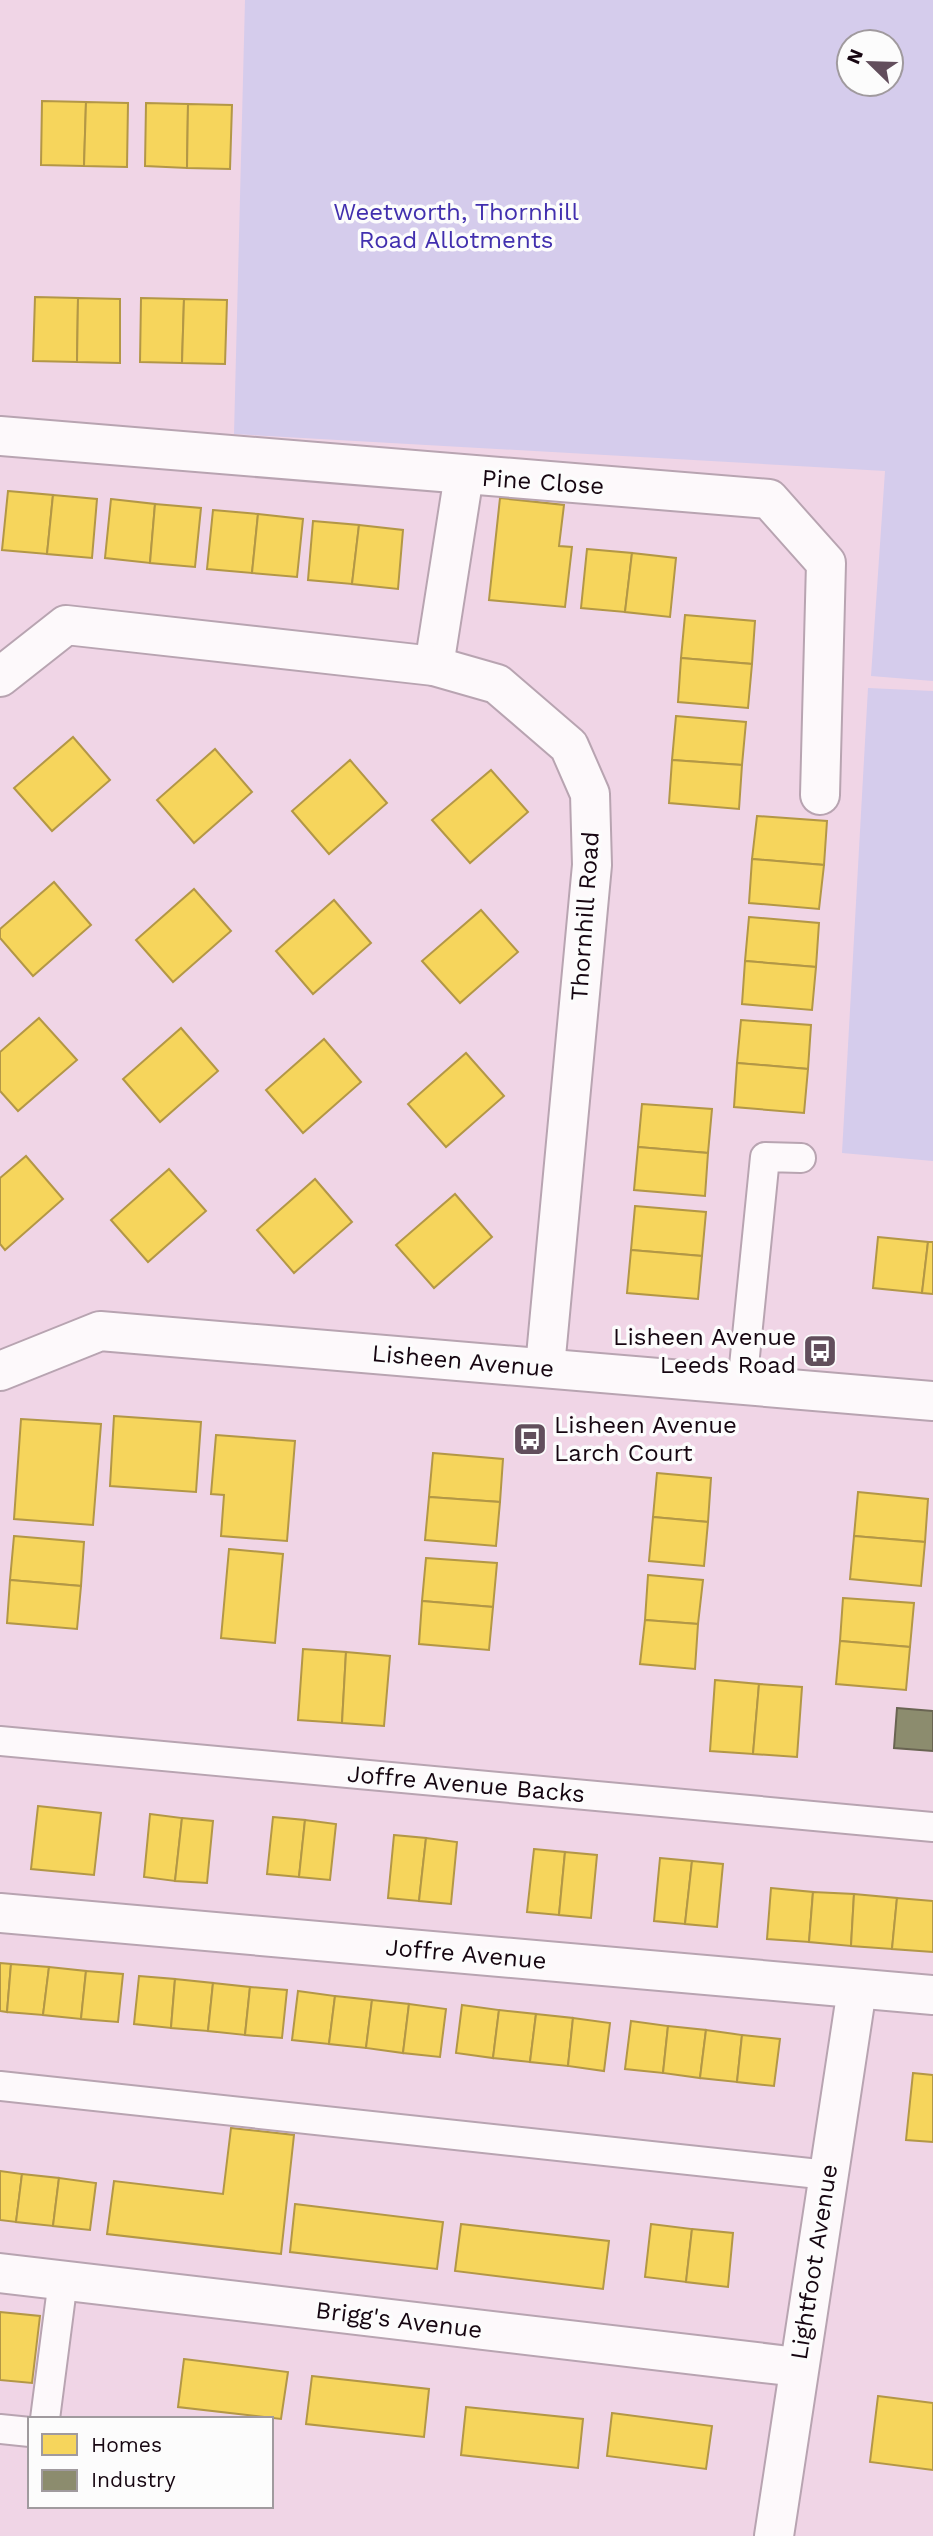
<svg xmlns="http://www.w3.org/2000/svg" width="933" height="2536" font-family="'Work Sans',sans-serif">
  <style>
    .green { fill: #d5ccec; fill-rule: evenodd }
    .homes { fill: #f6d55c; stroke: #b39746; stroke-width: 2 }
    .industry { fill: #8c8c6e; stroke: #696452; stroke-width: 2 }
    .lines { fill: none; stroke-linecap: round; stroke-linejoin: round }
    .lane-casing { stroke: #b8a4b1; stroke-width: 32 }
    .street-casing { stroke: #b8a4b1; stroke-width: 42 }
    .lane { stroke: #fdf9fb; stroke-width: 28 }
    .street { stroke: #fdf9fb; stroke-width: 38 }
    .labels { text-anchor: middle; stroke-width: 7; stroke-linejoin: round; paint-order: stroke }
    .park-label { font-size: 24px; fill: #412fae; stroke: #fcfcfc }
    .street-label { font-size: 24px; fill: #160611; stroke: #fcfcfc }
    .poi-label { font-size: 24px; fill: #160611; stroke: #fcfcfc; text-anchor: end }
  </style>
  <rect width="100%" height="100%" fill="#f0d5e6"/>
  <g class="green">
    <path d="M 245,0 L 933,0 L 933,681 L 871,676 L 885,471 L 234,434 ZM 891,42 L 891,84 L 849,84 L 849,42 Z"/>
    <path d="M 868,688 L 933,691 L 933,1161 L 842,1153 Z"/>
  </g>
  <g class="homes">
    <path d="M 42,101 L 86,102 L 84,166 L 41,165 Z"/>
    <path d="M 86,102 L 128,103 L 127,167 L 84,166 Z"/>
    <path d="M 146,103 L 188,104 L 187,168 L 145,166 Z"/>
    <path d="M 188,104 L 232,105 L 230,169 L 187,168 Z"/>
    <path d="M 35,297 L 78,298 L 77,362 L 33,361 Z"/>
    <path d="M 78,298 L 120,299 L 120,363 L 77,362 Z"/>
    <path d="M 141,298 L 184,299 L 182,363 L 140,362 Z"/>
    <path d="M 184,299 L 227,300 L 225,364 L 182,363 Z"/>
    <path d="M 8,491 L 53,495 L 47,554 L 2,550 Z"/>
    <path d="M 53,495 L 97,499 L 92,558 L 47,554 Z"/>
    <path d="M 500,498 L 564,505 L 559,546 L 572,547 L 565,607 L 489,600 Z"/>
    <path d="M 111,499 L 155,504 L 150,563 L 105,558 Z"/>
    <path d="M 155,504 L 201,508 L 195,567 L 150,563 Z"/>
    <path d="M 213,510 L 258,514 L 252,573 L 207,569 Z"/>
    <path d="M 258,514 L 303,519 L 297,577 L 252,573 Z"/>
    <path d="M 313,521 L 359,525 L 352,584 L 308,580 Z"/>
    <path d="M 359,525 L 403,530 L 398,589 L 352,584 Z"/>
    <path d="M 587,549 L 632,553 L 625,612 L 581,608 Z"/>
    <path d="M 632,553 L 676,558 L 670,617 L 625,612 Z"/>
    <path d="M 685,615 L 755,621 L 752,664 L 681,658 Z"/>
    <path d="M 681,658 L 752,664 L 748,708 L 678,702 Z"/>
    <path d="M 676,716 L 746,722 L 742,765 L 672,760 Z"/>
    <path d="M 73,737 L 110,780 L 52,831 L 14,788 Z"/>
    <path d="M 215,749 L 252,792 L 194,843 L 157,800 Z"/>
    <path d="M 350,760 L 387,803 L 329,854 L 292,811 Z"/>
    <path d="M 672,760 L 742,765 L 739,809 L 669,803 Z"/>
    <path d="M 491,770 L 528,812 L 470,863 L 432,820 Z"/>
    <path d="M 757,816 L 827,821 L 824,865 L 752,859 Z"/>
    <path d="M 752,859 L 824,865 L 819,909 L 749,903 Z"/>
    <path d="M 54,882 L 91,925 L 33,976 L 0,938 L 0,929 Z"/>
    <path d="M 194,889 L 231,931 L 173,982 L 136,940 Z"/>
    <path d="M 334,900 L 371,943 L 313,994 L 276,951 Z"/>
    <path d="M 481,910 L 518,952 L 460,1003 L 422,961 Z"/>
    <path d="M 749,917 L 819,923 L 816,967 L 745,961 Z"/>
    <path d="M 745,961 L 816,967 L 812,1010 L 742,1004 Z"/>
    <path d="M 39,1018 L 77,1060 L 18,1111 L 0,1091 L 0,1052 Z"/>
    <path d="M 741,1020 L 811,1025 L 808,1069 L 737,1063 Z"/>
    <path d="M 181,1028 L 218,1071 L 160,1122 L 123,1079 Z"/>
    <path d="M 324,1039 L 361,1082 L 303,1133 L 266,1090 Z"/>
    <path d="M 466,1053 L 504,1096 L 446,1147 L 408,1104 Z"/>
    <path d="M 737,1063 L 808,1069 L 804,1113 L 734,1107 Z"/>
    <path d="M 642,1104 L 712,1109 L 708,1153 L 638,1147 Z"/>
    <path d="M 638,1147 L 708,1153 L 705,1196 L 634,1190 Z"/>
    <path d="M 26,1156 L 63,1199 L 5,1250 L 0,1244 L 0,1178 Z"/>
    <path d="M 169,1169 L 206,1211 L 148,1262 L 111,1220 Z"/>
    <path d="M 315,1179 L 352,1222 L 294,1273 L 257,1230 Z"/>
    <path d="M 455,1194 L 492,1237 L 434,1288 L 396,1245 Z"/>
    <path d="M 635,1206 L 706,1212 L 702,1256 L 631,1250 Z"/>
    <path d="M 878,1237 L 928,1242 L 922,1293 L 873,1288 Z"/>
    <path d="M 928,1242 L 933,1242 L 933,1294 L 922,1293 Z"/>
    <path d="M 631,1250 L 702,1256 L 698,1299 L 627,1293 Z"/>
    <path d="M 114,1416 L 201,1422 L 196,1492 L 110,1486 Z"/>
    <path d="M 21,1419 L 101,1424 L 93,1525 L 14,1519 Z"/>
    <path d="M 216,1435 L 295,1441 L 287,1541 L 221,1536 L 224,1495 L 211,1494 Z"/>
    <path d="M 433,1453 L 503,1459 L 500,1502 L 429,1497 Z"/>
    <path d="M 657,1473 L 711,1478 L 708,1522 L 653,1517 Z"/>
    <path d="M 858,1492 L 928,1499 L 925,1542 L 854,1536 Z"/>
    <path d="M 429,1497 L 500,1502 L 496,1546 L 425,1540 Z"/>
    <path d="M 653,1517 L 708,1522 L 704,1566 L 649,1561 Z"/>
    <path d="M 14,1536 L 84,1542 L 81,1586 L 10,1580 Z"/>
    <path d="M 854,1536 L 925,1542 L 921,1586 L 850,1579 Z"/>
    <path d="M 229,1549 L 283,1554 L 275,1643 L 221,1638 Z"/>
    <path d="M 426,1558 L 497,1563 L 493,1607 L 422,1601 Z"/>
    <path d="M 648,1575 L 703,1580 L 698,1624 L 645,1620 Z"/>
    <path d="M 10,1580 L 81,1586 L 77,1629 L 7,1623 Z"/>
    <path d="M 843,1598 L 914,1603 L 910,1647 L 840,1641 Z"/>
    <path d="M 422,1601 L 493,1607 L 489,1650 L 419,1644 Z"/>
    <path d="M 645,1620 L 698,1624 L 695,1669 L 640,1664 Z"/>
    <path d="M 840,1641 L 910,1647 L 906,1690 L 836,1684 Z"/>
    <path d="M 303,1649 L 346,1652 L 342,1723 L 298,1720 Z"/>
    <path d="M 346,1652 L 390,1656 L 384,1726 L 342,1723 Z"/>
    <path d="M 715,1680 L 759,1684 L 753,1754 L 710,1751 Z"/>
    <path d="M 759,1684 L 802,1687 L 797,1757 L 753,1754 Z"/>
    <path d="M 38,1806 L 101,1813 L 94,1875 L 31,1869 Z"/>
    <path d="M 150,1814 L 182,1818 L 175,1881 L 144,1877 Z"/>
    <path d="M 273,1817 L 305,1820 L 299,1877 L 267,1874 Z"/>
    <path d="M 182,1818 L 213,1821 L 207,1883 L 175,1881 Z"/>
    <path d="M 305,1820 L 336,1824 L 330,1880 L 299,1877 Z"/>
    <path d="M 394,1835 L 426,1838 L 419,1901 L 388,1898 Z"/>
    <path d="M 426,1838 L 457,1842 L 451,1904 L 419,1901 Z"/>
    <path d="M 534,1849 L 565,1852 L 559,1915 L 527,1912 Z"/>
    <path d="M 565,1852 L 597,1855 L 591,1918 L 559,1915 Z"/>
    <path d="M 660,1858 L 692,1861 L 685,1924 L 654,1921 Z"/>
    <path d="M 692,1861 L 723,1864 L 717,1927 L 685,1924 Z"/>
    <path d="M 771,1888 L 813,1892 L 809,1942 L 767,1939 Z"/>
    <path d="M 813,1892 L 854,1894 L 851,1946 L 809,1942 Z"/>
    <path d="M 854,1894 L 897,1898 L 892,1949 L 851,1946 Z"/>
    <path d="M 897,1898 L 933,1901 L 933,1952 L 892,1949 Z"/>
    <path d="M 0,1963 L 11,1964 L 7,2012 L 0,2011 Z"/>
    <path d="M 11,1964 L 49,1967 L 43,2015 L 7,2012 Z"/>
    <path d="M 49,1967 L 86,1971 L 81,2019 L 43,2015 Z"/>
    <path d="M 86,1971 L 123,1974 L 118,2022 L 81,2019 Z"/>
    <path d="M 139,1976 L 175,1979 L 171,2028 L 134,2024 Z"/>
    <path d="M 175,1979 L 213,1983 L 208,2031 L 171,2028 Z"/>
    <path d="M 213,1983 L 250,1987 L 245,2035 L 208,2031 Z"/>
    <path d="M 250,1987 L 287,1990 L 282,2038 L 245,2035 Z"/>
    <path d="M 298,1991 L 335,1996 L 329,2044 L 292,2040 Z"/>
    <path d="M 335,1996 L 372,2000 L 366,2048 L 329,2044 Z"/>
    <path d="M 372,2000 L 409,2004 L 403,2053 L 366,2048 Z"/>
    <path d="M 409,2004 L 446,2009 L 440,2057 L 403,2053 Z"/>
    <path d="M 462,2005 L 499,2010 L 493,2058 L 456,2053 Z"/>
    <path d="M 499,2010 L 536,2014 L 530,2062 L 493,2058 Z"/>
    <path d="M 536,2014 L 573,2018 L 568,2066 L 530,2062 Z"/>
    <path d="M 573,2018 L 610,2023 L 604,2071 L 568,2066 Z"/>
    <path d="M 631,2021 L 668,2026 L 663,2073 L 625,2069 Z"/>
    <path d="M 668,2026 L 706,2030 L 700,2078 L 663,2073 Z"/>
    <path d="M 706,2030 L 742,2035 L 737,2082 L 700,2078 Z"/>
    <path d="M 742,2035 L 780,2039 L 774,2086 L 737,2082 Z"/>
    <path d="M 913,2073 L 933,2075 L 933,2142 L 906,2140 Z"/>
    <path d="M 231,2128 L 294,2135 L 281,2254 L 107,2234 L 114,2181 L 223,2194 Z"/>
    <path d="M 0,2171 L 22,2174 L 16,2222 L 0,2220 Z"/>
    <path d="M 22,2174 L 59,2178 L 53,2226 L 16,2222 Z"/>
    <path d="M 59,2178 L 96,2183 L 90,2230 L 53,2226 Z"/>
    <path d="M 295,2204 L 443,2222 L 437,2269 L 290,2252 Z"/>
    <path d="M 461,2224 L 609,2241 L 603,2289 L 455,2271 Z"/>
    <path d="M 651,2224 L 692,2229 L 686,2282 L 645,2277 Z"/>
    <path d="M 692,2229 L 733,2233 L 728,2287 L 686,2282 Z"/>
    <path d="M 0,2312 L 40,2316 L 32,2383 L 0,2380 Z"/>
    <path d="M 184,2359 L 288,2372 L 281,2419 L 178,2407 Z"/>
    <path d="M 312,2376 L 429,2389 L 424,2437 L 306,2424 Z"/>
    <path d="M 878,2396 L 933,2403 L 933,2470 L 870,2462 Z"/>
    <path d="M 466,2407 L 583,2419 L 578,2468 L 461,2455 Z"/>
    <path d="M 612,2413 L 712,2426 L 706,2469 L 607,2456 Z"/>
  </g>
  <path class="industry" d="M 897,1708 L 933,1711 L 933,1751 L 894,1748 Z"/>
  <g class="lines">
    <g class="lane-casing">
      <g id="lane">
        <path d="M 742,1386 L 765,1157 L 801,1158"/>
        <path d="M 0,1741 L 933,1827"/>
        <path d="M 0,2086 L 828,2175"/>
        <path d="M 45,2419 L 63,2280"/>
        <path d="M 0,2429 L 30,2432"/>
      </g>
    </g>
    <g class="street-casing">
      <g id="street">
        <path d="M 0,436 L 769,499 L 826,563 L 820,795"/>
        <path d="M 434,666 L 464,475"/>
        <path d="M 0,677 L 66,625 L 434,666 L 497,684 L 569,746 L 590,794 L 592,865 L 545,1367"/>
        <path d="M 0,1371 L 100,1331 L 933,1401"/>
        <path d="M 0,1913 L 933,1995"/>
        <path d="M 0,2273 L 798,2367"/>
        <path d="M 774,2536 L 857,1989"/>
      </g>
    </g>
    <use href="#lane" class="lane"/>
    <use href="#street" class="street"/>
  </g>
  <defs>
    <g id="bus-square" transform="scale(1.75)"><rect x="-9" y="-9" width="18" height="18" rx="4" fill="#624e5c" stroke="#fcfcfc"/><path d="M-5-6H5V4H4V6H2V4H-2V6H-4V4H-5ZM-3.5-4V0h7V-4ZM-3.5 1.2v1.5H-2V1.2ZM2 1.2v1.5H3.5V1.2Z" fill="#fff"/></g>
  </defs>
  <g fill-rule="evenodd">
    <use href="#bus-square" x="820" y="1351"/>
    <use href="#bus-square" x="530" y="1439"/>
  </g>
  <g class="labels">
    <g class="park-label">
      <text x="456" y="220">Weetworth, Thornhill<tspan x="456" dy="28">Road Allotments</tspan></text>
    </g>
    <g class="street-label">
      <text transform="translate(543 482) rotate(4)" y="8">Pine Close</text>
      <text transform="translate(585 916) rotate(-86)" y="8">Thornhill Road</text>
      <text transform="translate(463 1361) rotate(5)" y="8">Lisheen Avenue</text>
      <text transform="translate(466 1784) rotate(5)" y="8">Joffre Avenue Backs</text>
      <text transform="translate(466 1954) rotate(5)" y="8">Joffre Avenue</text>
      <text transform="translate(814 2262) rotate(-81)" y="8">Lightfoot Avenue</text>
      <text transform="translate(399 2320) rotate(7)" y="8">Brigg's Avenue</text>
    </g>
    <g class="poi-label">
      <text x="796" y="1345">Lisheen Avenue<tspan x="796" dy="28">Leeds Road</tspan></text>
      <text x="554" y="1433" text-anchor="start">Lisheen Avenue<tspan x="554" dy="28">Larch Court</tspan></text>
    </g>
  </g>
  <rect x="28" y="2417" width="245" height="91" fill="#fcfcfc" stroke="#a09a9e" stroke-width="2"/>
  <rect x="42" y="2434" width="35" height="21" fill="#f6d55c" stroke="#a09a9e" stroke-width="2"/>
  <text x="91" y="2452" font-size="21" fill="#160611">Homes</text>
  <rect x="42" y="2470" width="35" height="21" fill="#8c8c6e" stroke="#a09a9e" stroke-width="2"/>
  <text x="91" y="2487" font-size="21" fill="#160611">Industry</text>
  <g transform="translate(870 63) rotate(293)"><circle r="33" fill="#fcfcfc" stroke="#a09a9e" stroke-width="2"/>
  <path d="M0-5L12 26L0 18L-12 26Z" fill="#624e5c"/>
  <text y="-10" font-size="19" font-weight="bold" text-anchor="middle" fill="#160611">N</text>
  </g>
</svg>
